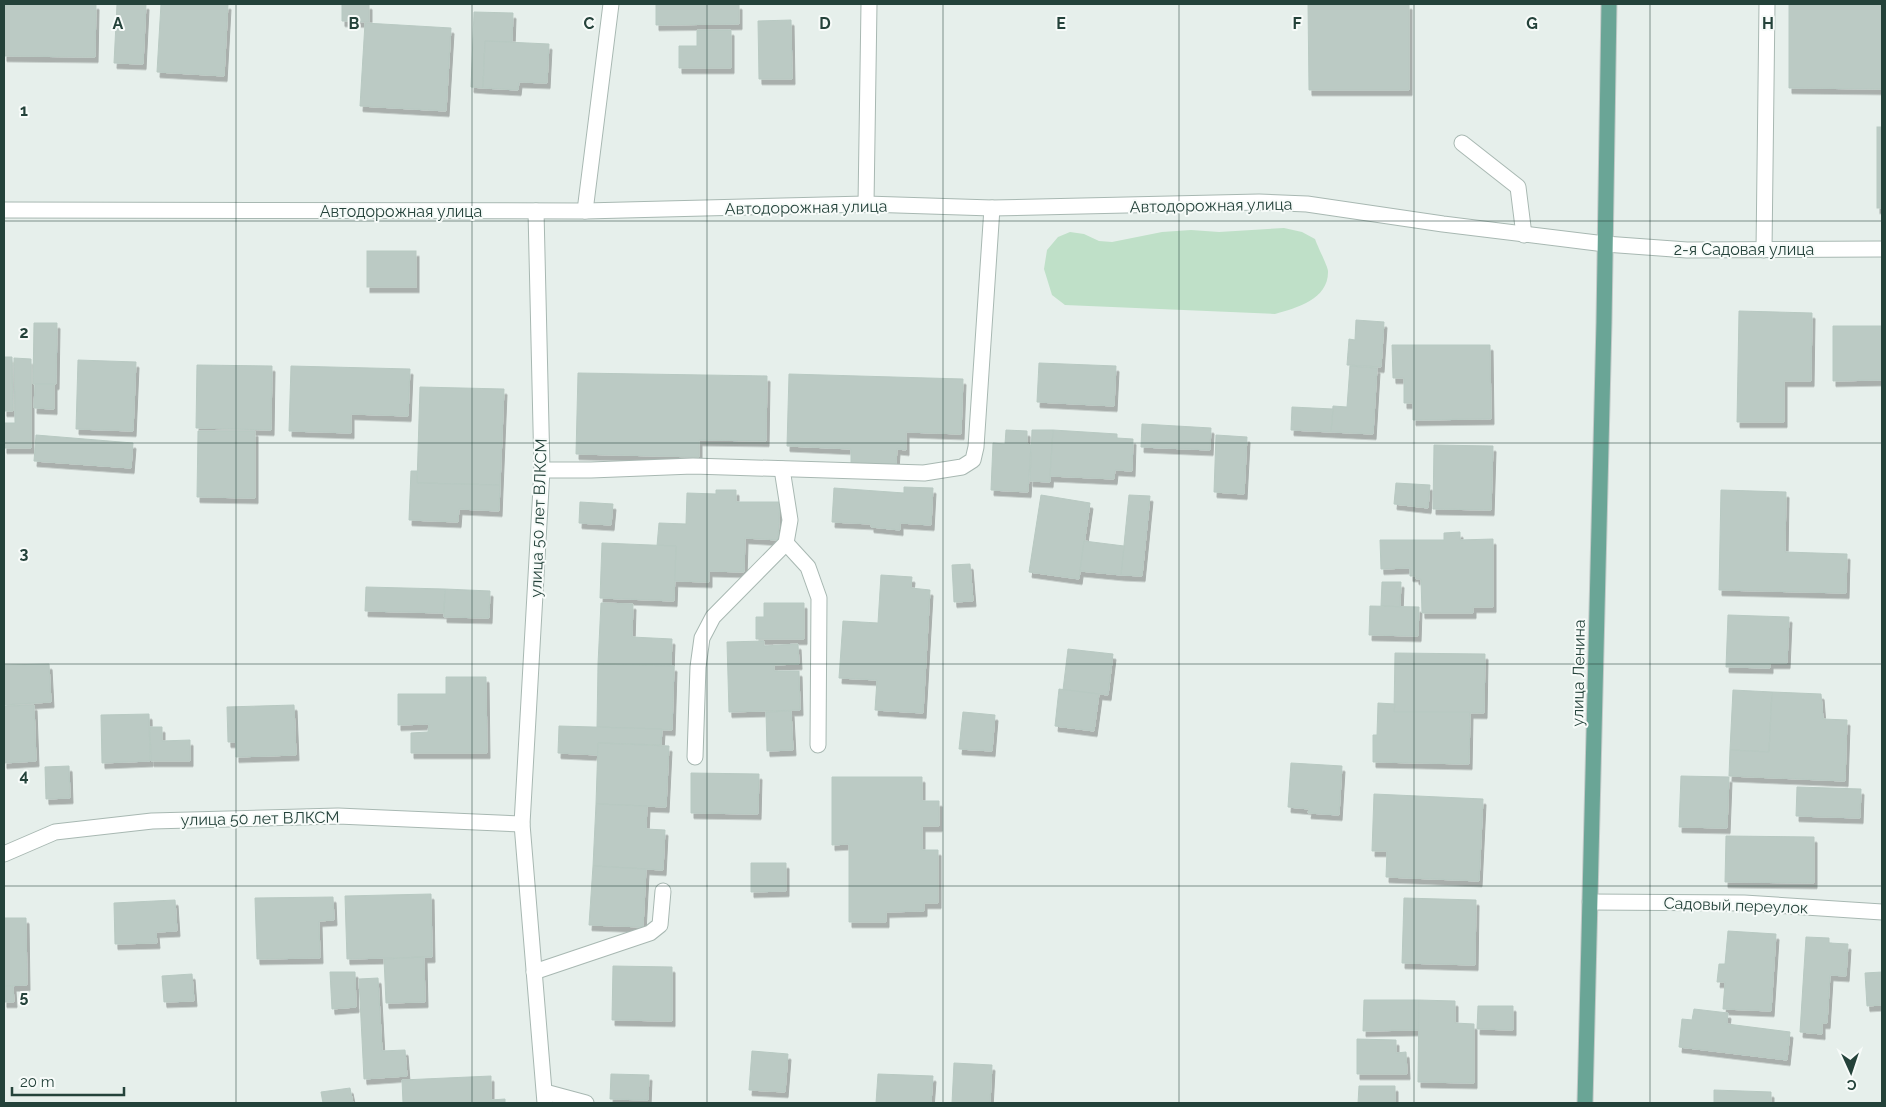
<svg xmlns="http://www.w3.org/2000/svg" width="1886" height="1107" font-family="Raleway,sans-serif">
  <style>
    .green { fill: #bfe0c8 }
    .building { fill: #bbcac4; stroke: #b8c9c2; filter: url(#shadow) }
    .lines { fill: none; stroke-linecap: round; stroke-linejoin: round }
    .minor-casing { stroke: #a8b8b2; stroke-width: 17 }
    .major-casing { stroke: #c2cac8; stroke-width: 17 }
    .minor { stroke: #fff; stroke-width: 15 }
    .major { stroke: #6aa596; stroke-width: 15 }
    .grid { fill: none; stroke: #24423a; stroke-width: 1; stroke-opacity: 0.55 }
    .labels { text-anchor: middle; stroke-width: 4; stroke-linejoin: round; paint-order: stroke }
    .street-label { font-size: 16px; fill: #24423a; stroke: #f7fbf9 }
    .grid-label { font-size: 16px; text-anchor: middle; font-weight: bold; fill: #24423a; stroke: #f7fbf9; stroke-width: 4; stroke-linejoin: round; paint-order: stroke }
  </style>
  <defs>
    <filter id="shadow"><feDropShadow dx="3" dy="5.5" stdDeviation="0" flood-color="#0004"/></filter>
  </defs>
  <rect width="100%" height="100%" fill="#e6efeb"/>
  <path class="green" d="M 1284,228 L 1302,232 L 1315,239 C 1317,245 1328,267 1328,271 C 1329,299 1297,308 1275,314 L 1065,305 L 1052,295 L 1044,269 L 1047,250 L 1058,237 L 1070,232 L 1084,234 L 1099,241 L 1112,242 L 1162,232 L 1191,230 L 1219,232 Z"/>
  <g class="building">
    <path d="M 4,4 L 96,4 L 95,57 L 4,56 Z"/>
    <path d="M 117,4 L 146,4 L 143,64 L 114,63 Z"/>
    <path d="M 161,4 L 228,4 L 224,76 L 157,72 Z"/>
    <path d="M 342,4 L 369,4 L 369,22 L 342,21 Z"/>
    <path d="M 656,4 L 739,4 L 739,24 L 656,25 Z"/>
    <path d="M 1308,4 L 1409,4 L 1409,90 L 1309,90 Z"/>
    <path d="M 1789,4 L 1882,4 L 1882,89 L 1789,88 Z"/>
    <path d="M 474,12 L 513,13 L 512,42 L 485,41 L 483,88 L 471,87 Z"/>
    <path d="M 791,20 L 792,79 L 759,79 L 758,21 Z"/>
    <path d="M 365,23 L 451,28 L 446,111 L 360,106 Z"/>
    <path d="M 697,30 L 731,30 L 731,68 L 679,68 L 679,46 L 697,46 Z"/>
    <path d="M 485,41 L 549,44 L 547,83 L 519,82 L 518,90 L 483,88 Z"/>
    <rect x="1877" y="127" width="5" height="81"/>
    <rect x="367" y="251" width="49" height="36"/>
    <path d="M 1739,311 L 1812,313 L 1811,381 L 1784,381 L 1784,422 L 1737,422 Z"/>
    <path d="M 1356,320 L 1384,322 L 1381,367 L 1347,365 L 1349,339 L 1355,340 Z"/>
    <path d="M 34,323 L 57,323 L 56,384 L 33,384 Z"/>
    <path d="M 1833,326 L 1882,326 L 1882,380 L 1833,381 Z"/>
    <path d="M 1392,345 L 1490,345 L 1491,419 L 1413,420 L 1413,403 L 1404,403 L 1404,378 L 1393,378 Z"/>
    <path d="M 4,357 L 12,357 L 13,411 L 4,411 Z"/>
    <path d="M 14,358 L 31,359 L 31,448 L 4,448 L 4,423 L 15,423 Z"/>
    <path d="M 78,360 L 136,362 L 133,431 L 76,429 Z"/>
    <path d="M 1039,363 L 1116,366 L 1114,406 L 1037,402 Z"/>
    <path d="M 197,365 L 272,366 L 271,430 L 196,428 Z"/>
    <path d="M 291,366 L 410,369 L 408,416 L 351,414 L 351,433 L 289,431 Z"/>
    <path d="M 1350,366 L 1377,368 L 1373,434 L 1331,432 L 1333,406 L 1347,407 Z"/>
    <path d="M 578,373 L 767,376 L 766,441 L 699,440 L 699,457 L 576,454 Z"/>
    <path d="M 789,374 L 963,379 L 961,434 L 906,432 L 906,450 L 897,449 L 896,464 L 851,463 L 851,449 L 787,446 Z"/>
    <path d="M 35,384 L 54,384 L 54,409 L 34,408 Z"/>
    <path d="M 420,387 L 504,389 L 500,485 L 417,483 Z"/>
    <path d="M 1292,407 L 1333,409 L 1331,432 L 1291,430 Z"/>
    <path d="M 1142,424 L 1211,428 L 1210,450 L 1141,447 Z"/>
    <path d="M 1006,430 L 1027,431 L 1027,444 L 1031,445 L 1028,492 L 991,490 L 993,443 L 1005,444 Z"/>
    <path d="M 1032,430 L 1053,430 L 1050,482 L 1030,481 Z"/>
    <path d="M 1053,430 L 1117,434 L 1117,438 L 1133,439 L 1132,471 L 1115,470 L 1114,479 L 1050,476 Z"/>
    <path d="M 198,431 L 255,431 L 255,498 L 197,497 Z"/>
    <path d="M 36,435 L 133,443 L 131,468 L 34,461 Z"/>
    <path d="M 1216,435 L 1247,437 L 1244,494 L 1214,492 Z"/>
    <path d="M 1434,445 L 1493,446 L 1491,510 L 1433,509 Z"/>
    <path d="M 411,471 L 417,471 L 417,483 L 500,485 L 499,511 L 459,509 L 458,522 L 409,520 Z"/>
    <path d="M 1396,483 L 1430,485 L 1428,508 L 1394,504 Z"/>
    <path d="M 904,487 L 933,488 L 931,525 L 900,523 L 900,530 L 871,527 L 871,524 L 832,522 L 834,488 L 904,493 Z"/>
    <path d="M 716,490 L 736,490 L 736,502 L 780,502 L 778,540 L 745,538 L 744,572 L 709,571 L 709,582 L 674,581 L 676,546 L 657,546 L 659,523 L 686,524 L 687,493 L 716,494 Z"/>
    <path d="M 1721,490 L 1786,492 L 1785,552 L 1847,554 L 1846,593 L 1719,590 Z"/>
    <path d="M 1041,495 L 1090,503 L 1079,579 L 1029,572 Z"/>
    <path d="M 1129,495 L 1150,496 L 1142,576 L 1121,575 Z"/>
    <path d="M 580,502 L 613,504 L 611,525 L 579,523 Z"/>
    <path d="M 1460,532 L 1460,540 L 1493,539 L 1493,607 L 1473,607 L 1473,613 L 1422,613 L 1421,579 L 1416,579 L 1416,576 L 1410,576 L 1410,568 L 1381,569 L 1380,540 L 1444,540 L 1444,533 Z"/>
    <path d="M 1084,541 L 1124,546 L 1121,575 L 1080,571 Z"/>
    <path d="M 602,543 L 676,546 L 674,601 L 600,598 Z"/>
    <path d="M 970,564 L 973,601 L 954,602 L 952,565 Z"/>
    <path d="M 881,575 L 912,577 L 911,588 L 930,590 L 923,713 L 875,710 L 877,680 L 839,678 L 843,621 L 878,623 Z"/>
    <path d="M 1382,582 L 1401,582 L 1400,607 L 1381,606 Z"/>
    <path d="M 366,587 L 445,589 L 444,613 L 365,611 Z"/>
    <path d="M 445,589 L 490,591 L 489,618 L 444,617 Z"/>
    <path d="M 601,603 L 633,604 L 632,637 L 672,639 L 671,666 L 598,664 Z"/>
    <path d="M 764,603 L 804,603 L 804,639 L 756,639 L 756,617 L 764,617 Z"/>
    <path d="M 1370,606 L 1419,607 L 1418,636 L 1369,635 Z"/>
    <path d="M 1728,615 L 1789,617 L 1787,663 L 1770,663 L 1770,668 L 1726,667 Z"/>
    <path d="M 764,641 L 764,646 L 798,644 L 799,664 L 774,665 L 774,671 L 799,671 L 800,710 L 729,712 L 727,642 Z"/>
    <path d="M 1068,649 L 1113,654 L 1108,695 L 1063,690 Z"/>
    <path d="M 1395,653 L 1485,654 L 1484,713 L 1394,712 Z"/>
    <path d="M 49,664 L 51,702 L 4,705 L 4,665 Z"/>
    <path d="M 598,664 L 674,666 L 672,730 L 597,727 Z"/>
    <path d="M 446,677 L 486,677 L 487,753 L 411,753 L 411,733 L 428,732 L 429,724 L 398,725 L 398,694 L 446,694 Z"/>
    <path d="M 1059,689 L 1099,694 L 1094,731 L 1055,726 Z"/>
    <path d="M 1733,690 L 1772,692 L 1769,752 L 1730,750 Z"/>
    <path d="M 1772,692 L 1821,694 L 1823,719 L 1847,720 L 1845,781 L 1729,776 L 1730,750 L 1769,752 Z"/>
    <path d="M 1378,703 L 1395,704 L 1394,712 L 1470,712 L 1469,764 L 1373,762 L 1373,735 L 1377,735 Z"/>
    <path d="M 34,705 L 36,761 L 4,763 L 4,706 Z"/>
    <path d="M 294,705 L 296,755 L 236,757 L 236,742 L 228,742 L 227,707 Z"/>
    <path d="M 791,711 L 793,750 L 767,751 L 766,712 Z"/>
    <path d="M 963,712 L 995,715 L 992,751 L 959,749 Z"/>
    <path d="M 149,714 L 150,761 L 102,763 L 101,715 Z"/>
    <path d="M 559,726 L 662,729 L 661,745 L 598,743 L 598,755 L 558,753 Z"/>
    <path d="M 150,727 L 162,727 L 162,741 L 190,740 L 190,761 L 151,761 Z"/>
    <path d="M 598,743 L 669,746 L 666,807 L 596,804 Z"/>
    <path d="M 1291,763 L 1342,766 L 1339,815 L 1308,813 L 1309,809 L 1288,807 Z"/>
    <path d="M 69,766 L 70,798 L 46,799 L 45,767 Z"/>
    <path d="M 691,773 L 759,774 L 758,814 L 691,813 Z"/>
    <path d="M 1681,776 L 1729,777 L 1727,828 L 1679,827 Z"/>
    <path d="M 832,777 L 922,777 L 922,801 L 939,801 L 939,826 L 922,826 L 922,850 L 938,850 L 938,903 L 924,903 L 924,911 L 886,912 L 886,922 L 849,922 L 849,844 L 832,845 Z"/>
    <path d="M 1797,787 L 1861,789 L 1860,818 L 1796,816 Z"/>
    <path d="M 1374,794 L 1483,799 L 1479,881 L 1386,877 L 1387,851 L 1372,851 Z"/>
    <path d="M 596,804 L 647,806 L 646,829 L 665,830 L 663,870 L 593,866 Z"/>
    <path d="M 1726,836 L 1814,837 L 1814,883 L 1725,882 Z"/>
    <path d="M 751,863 L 786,863 L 786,891 L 751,892 Z"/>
    <path d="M 593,866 L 646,869 L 643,927 L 589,925 Z"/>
    <path d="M 431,894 L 432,957 L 347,959 L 345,896 Z"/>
    <path d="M 333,897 L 334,920 L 319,921 L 320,958 L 257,959 L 255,898 Z"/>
    <path d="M 1404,898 L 1476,900 L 1475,965 L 1402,963 Z"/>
    <path d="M 175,900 L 177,931 L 156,932 L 157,943 L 115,944 L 114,903 Z"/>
    <path d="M 4,918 L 26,918 L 27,985 L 4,986 Z"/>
    <path d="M 1728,931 L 1776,934 L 1771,1011 L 1723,1009 L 1725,982 L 1717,982 L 1719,964 L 1725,964 Z"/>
    <path d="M 1806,937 L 1829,938 L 1829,943 L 1848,944 L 1846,976 L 1830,975 L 1827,1023 L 1822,1023 L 1822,1034 L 1800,1032 Z"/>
    <path d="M 424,957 L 425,1002 L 386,1003 L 384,959 Z"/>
    <path d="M 613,966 L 672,967 L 672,1021 L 612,1020 Z"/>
    <path d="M 330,972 L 355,972 L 356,1007 L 332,1009 Z"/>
    <path d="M 1882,972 L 1882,1005 L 1867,1006 L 1865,973 Z"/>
    <path d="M 192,974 L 194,1001 L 164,1002 L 162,976 Z"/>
    <path d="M 378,978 L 382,1051 L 405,1050 L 407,1076 L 364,1079 L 359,979 Z"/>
    <path d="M 4,986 L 13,986 L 14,1002 L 4,1002 Z"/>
    <path d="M 1364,1000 L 1419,1000 L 1419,1030 L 1363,1031 Z"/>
    <path d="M 1419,1000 L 1455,1001 L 1455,1023 L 1474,1024 L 1474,1083 L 1418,1082 Z"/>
    <path d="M 1478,1006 L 1513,1006 L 1513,1030 L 1477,1029 Z"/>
    <path d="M 1694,1009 L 1728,1013 L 1727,1024 L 1790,1032 L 1787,1060 L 1679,1047 L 1682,1019 L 1692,1020 Z"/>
    <path d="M 1357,1039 L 1396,1040 L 1396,1053 L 1406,1052 L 1407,1074 L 1357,1074 Z"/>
    <path d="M 752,1051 L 788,1054 L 785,1092 L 749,1090 Z"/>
    <path d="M 954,1063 L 992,1065 L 990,1103 L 952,1103 Z"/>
    <path d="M 611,1074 L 649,1075 L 648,1100 L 610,1099 Z"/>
    <path d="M 878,1074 L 933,1076 L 931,1103 L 876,1103 Z"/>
    <path d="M 491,1076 L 491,1100 L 505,1099 L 505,1103 L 403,1103 L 402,1080 Z"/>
    <path d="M 1359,1086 L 1395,1086 L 1395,1103 L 1358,1103 Z"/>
    <path d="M 350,1088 L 353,1103 L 323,1103 L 321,1092 Z"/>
    <path d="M 1714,1090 L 1771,1092 L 1771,1103 L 1714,1103 Z"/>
  </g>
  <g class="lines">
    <g class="minor-casing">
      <g id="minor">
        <path d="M 1462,143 L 1518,187 L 1524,235"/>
        <path d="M 866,204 L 869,4"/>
        <path d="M 4,210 L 585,211 L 866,204 L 992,208 L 1259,202 L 1307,204 L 1443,224 L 1605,244 L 1687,250 L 1882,249"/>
        <path d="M 536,211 L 542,470 L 522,824 L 545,1103"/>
        <path d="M 585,211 L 611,4"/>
        <path d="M 1764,250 L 1767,4"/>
        <path d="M 542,470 L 591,470 L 693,466 L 924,473 L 962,467 L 973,460 L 976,447 L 992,208"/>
        <path d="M 786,543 L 808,567 L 819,598 L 818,745"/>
        <path d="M 695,757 L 698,667 L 702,638 L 713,617 L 786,543 L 790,520 L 782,469"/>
        <path d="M 4,854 L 55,832 L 152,821 L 338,816 L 522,824"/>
        <path d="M 1590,902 L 1744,903 L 1882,912"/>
        <path d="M 534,972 L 650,933 L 660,925 L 663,891"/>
        <path d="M 545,1092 L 586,1103"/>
      </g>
    </g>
    <g class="major-casing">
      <path id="major" d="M 1585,1103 L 1604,322 L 1609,4"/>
    </g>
    <use href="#minor" class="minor"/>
    <use href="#major" class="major"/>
  </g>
  <path class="grid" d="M 236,4 L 236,1103M 472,4 L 472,1103M 707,4 L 707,1103M 943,4 L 943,1103M 1179,4 L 1179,1103M 1414,4 L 1414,1103M 1650,4 L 1650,1103M 4,221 L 1882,221M 4,443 L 1882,443M 4,664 L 1882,664M 4,886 L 1882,886"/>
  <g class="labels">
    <g class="street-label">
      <text transform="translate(1211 205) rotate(-1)" y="6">Автодорожная улица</text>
      <text transform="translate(806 207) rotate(-1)" y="6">Автодорожная улица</text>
      <text x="401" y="217">Автодорожная улица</text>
      <text x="1744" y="255">2-я Садовая улица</text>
      <text transform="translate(538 518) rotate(-88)" y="6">улица 50 лет ВЛКСМ</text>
      <text transform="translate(1578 673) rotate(-89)" y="6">улица Ленина</text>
      <text transform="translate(260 818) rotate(-1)" y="6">улица 50 лет ВЛКСМ</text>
      <text transform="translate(1736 905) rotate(2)" y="6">Садовый переулок</text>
    </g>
  </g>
  <g class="grid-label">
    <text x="118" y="29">A</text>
    <text x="354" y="29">B</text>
    <text x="589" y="29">C</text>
    <text x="825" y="29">D</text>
    <text x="1061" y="29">E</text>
    <text x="1297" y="29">F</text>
    <text x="1532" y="29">G</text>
    <text x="1768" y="29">H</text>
    <text x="24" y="116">1</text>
    <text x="24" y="338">2</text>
    <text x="24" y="559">3</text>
    <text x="24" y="781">4</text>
    <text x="24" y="1002">5</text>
  </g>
  <rect width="1886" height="1107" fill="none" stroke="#24423a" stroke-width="10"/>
  <g transform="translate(1851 1072) rotate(177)" stroke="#f7fbf9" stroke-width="4" paint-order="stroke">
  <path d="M0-4L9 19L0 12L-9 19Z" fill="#24423a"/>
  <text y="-8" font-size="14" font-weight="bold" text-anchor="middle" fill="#24423a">С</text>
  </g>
  <path d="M12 1087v8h112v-8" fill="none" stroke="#24423a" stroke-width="2.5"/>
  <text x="20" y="1087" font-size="15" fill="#24423a" stroke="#f7fbf9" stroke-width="4" paint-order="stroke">20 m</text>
</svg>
